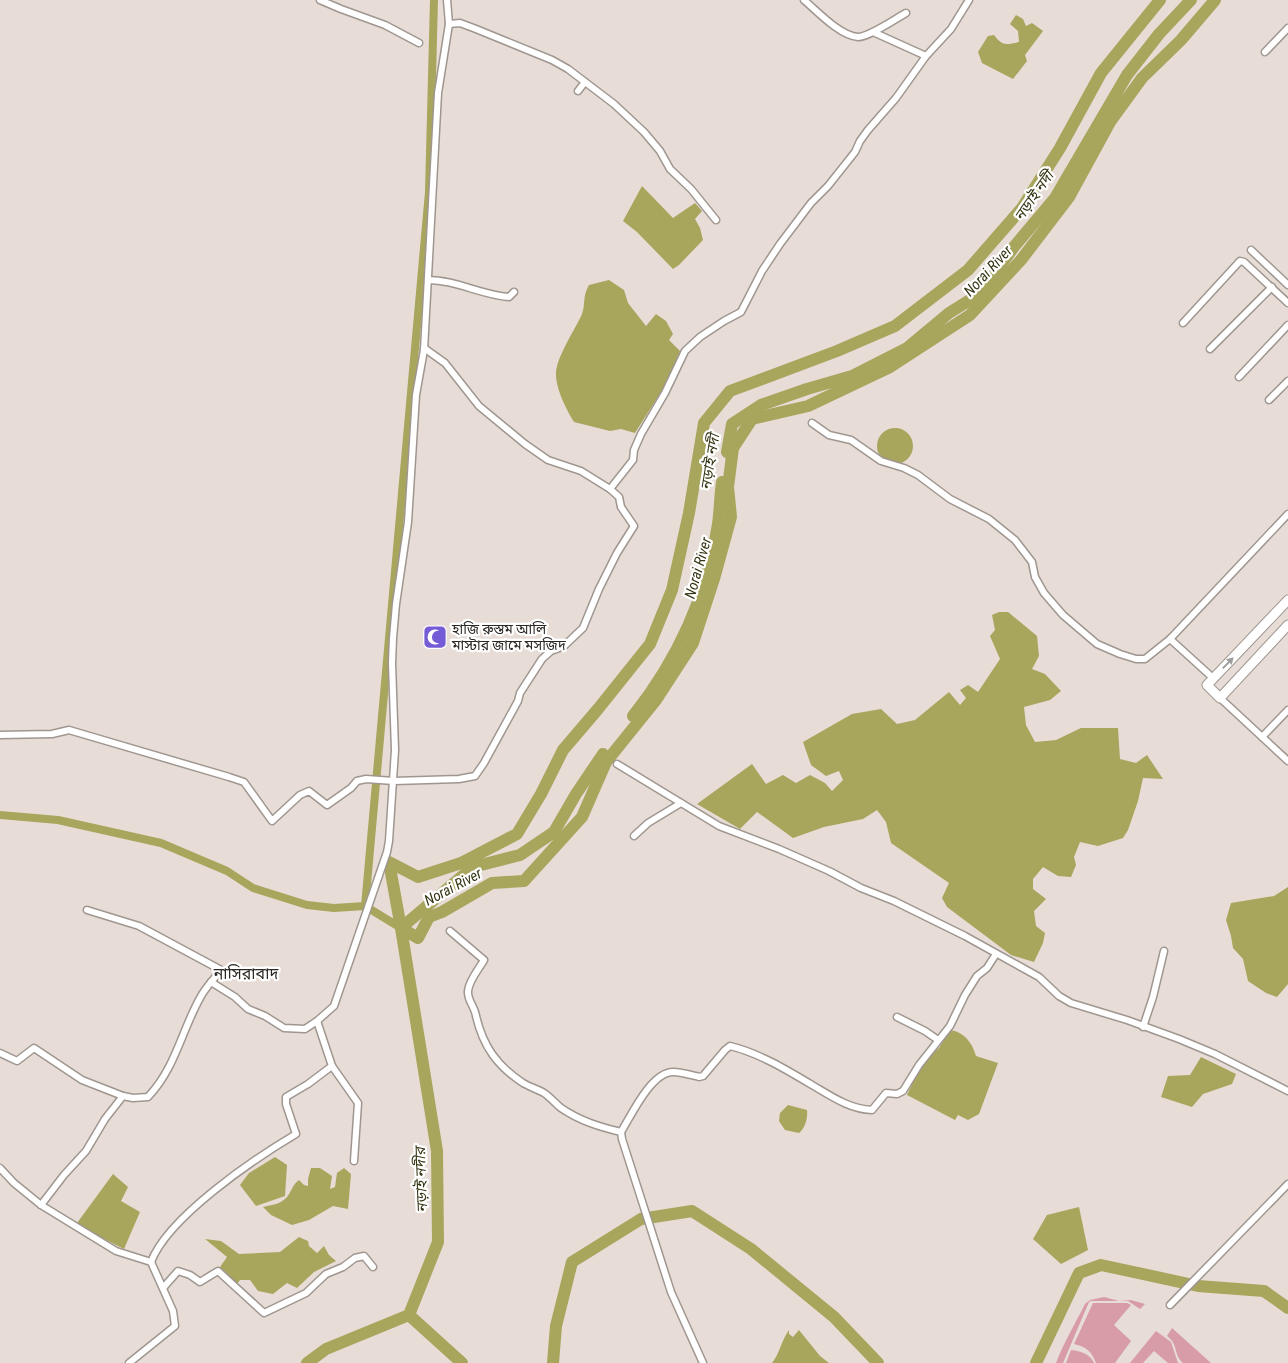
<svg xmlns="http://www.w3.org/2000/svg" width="1288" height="1363" font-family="'Roboto Condensed','Noto Sans Bengali',sans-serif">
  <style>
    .green { fill: #d89ba8 }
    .water { fill: #a8a55d }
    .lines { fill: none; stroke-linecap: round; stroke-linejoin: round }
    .canal { stroke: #a8a55d; stroke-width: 8 }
    .river { stroke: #a8a55d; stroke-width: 12 }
    .street-casing { stroke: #9f9690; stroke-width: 9 }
    .secondary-casing { stroke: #9f9690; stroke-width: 11 }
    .street { stroke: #fff; stroke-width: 6 }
    .secondary { stroke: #fff; stroke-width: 9 }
    .oneway { fill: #9f9e9c }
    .labels { text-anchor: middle; stroke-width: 4.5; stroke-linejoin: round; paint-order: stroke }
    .poi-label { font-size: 14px; fill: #2a2724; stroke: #fff; text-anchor: start }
    .water-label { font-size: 15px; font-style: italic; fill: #363514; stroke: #fff }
    .quarter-label { font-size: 16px; fill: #2a2724; stroke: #fff }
  </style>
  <rect width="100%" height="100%" fill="#e7ddd6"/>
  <g class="green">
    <path d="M 1104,1297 L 1119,1301 L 1131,1300 L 1145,1304 L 1140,1309 L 1128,1301 L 1091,1301 L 1089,1302 L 1063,1363 L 1056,1363 C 1064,1342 1075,1324 1085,1304 L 1090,1300 Z"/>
    <path d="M 1093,1303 L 1127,1303 L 1131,1305 L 1114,1325 L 1131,1341 L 1115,1363 L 1096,1363 C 1091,1351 1087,1347 1074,1344 Z"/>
    <path d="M 1172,1328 L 1211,1363 L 1183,1363 C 1173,1354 1179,1345 1167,1336 Z"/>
    <path d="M 1156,1331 L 1171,1342 L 1178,1363 L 1168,1363 L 1154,1351 L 1143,1363 L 1130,1363 Z"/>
    <path d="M 1071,1350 C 1081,1351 1090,1354 1094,1363 L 1066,1363 Z"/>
  </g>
  <g class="water">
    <path d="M 1016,15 L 1023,19 L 1026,26 L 1032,23 L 1043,31 L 1025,55 L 1027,61 L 1013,79 L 982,63 L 978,52 L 988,36 L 994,35 C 1002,46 1006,45 1019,42 L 1018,31 L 1010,24 Z"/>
    <path d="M 642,186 L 673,218 L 695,203 L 702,211 L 695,219 L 700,228 L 703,240 L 679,265 L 673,269 L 637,232 L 623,221 Z"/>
    <path d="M 609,280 L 624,290 L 628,303 L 646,326 L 656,314 L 666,321 L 673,334 L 669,340 L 680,351 L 666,384 L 635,433 L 621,429 L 610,431 L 574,422 C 567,411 556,389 556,375 C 555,359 575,330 582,314 C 586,303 582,298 589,285 Z"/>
    <circle cx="895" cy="446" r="18"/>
    <path d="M 999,612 L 1008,612 L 1037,636 L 1039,656 L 1032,669 L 1045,674 L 1061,691 L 1050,700 L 1024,707 L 1026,725 L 1035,742 L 1056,740 L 1081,728 L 1118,728 L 1120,759 L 1136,763 L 1147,755 L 1163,779 L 1143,778 L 1138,801 L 1128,830 L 1123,838 L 1098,846 L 1080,842 L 1074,857 L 1076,865 L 1071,877 L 1058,876 L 1043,867 L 1033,879 L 1033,889 L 1046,899 L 1034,911 L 1036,926 L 1045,933 L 1043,943 L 1034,962 L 1011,955 L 947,907 L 942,898 L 949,883 L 891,843 L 886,822 L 877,810 L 863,819 L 824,827 L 793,838 L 757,812 L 740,829 L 697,804 L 752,764 L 766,784 L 783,775 L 796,783 L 810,775 L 825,783 L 832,791 L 843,780 L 839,771 L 826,776 L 811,765 L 803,742 L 852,714 L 881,709 L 897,724 L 915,720 L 949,692 L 960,705 L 966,698 L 960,690 L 968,685 L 978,692 L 1000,659 L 990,636 L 995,630 L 992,615 Z"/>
    <path d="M 1288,887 L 1288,984 L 1277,997 L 1266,993 L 1248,981 L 1243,959 L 1233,948 L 1231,936 L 1226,920 L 1231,903 L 1274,896 Z"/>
    <path d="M 950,1030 C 964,1032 972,1042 976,1056 L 998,1063 L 979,1114 L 968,1120 L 958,1115 L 955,1120 L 907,1095 L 923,1061 L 939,1048 Z"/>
    <path d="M 1201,1057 L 1236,1074 L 1232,1084 L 1203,1094 L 1192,1107 L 1161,1097 L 1168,1076 L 1190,1075 Z"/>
    <path d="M 788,1105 L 807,1110 C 808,1118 805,1128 799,1133 L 785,1130 L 779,1121 L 780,1113 Z"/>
    <path d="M 275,1157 L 287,1165 L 285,1196 L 256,1206 L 240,1185 L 249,1173 Z"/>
    <path d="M 311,1168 L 320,1168 L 332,1176 L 330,1189 L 335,1187 L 337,1173 L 344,1168 L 351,1174 L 348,1209 L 333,1206 L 309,1220 L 292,1225 L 271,1215 L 263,1207 C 272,1205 281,1204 287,1197 C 292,1191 292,1185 299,1180 L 304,1185 L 308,1186 L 308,1179 Z"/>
    <path d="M 113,1174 L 128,1187 L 121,1201 L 140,1212 L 124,1249 L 92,1233 L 77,1223 Z"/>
    <path d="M 1079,1207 L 1088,1250 L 1061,1264 L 1033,1239 L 1047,1215 Z"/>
    <path d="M 299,1237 L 308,1241 L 309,1246 L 317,1253 L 324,1246 L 329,1255 L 336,1261 L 314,1272 L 297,1288 L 287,1283 L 273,1294 L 258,1291 L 250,1280 L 240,1280 L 237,1284 L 220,1267 L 227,1257 L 205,1239 L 221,1241 L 239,1254 L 280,1252 Z"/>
    <path d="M 789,1330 L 789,1334 L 793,1337 L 799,1330 L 820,1356 L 829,1363 L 772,1363 C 780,1353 781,1341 789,1330 Z"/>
  </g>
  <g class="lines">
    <g class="canal">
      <path d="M 0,815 L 58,820 L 161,843 L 227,871 L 253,888 L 307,905 L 334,908 L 365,906 L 401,928"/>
      <path d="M 365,906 L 429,192 L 434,0"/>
    </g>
    <g class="river">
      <path d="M 1160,0 L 1101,73 L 1060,148 L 1022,208 L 968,270 L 895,326 L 837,351 L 730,391 L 704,423 L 689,513 L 672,590 L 650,644 L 598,709 L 563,750 L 541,794 L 517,834 L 461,863 L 418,877 L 389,862 L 401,928 L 418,938 L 429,917 L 442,912 L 492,883 L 524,881 L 582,817 L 606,762 L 656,700 L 693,643 L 714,579 L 731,517 L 728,487 L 733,448 L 752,419 L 808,406 L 890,367 L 970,315 L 1021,260 L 1069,197 L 1110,122 L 1142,78 L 1181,40 L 1215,0"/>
      <path d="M 727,452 L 732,424 L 761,405 L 807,389 L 852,376 L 907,348 L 949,313 L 981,293 L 1013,248 L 1055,198 L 1127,75 L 1159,34 L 1191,0"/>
      <path d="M 633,716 C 677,661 708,594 718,524 C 720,510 720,496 722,482"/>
      <path d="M 409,1315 L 462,1363"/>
      <path d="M 307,1363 L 326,1349 L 409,1315 L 438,1242 L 437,1151 L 401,928 L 473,867 L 520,855 L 554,832 L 576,794 L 603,754"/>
      <path d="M 553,1363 L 556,1326 L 572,1262 L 641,1219 L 692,1211 L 751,1249 L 834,1317 L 878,1363"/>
      <path d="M 1036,1363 L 1079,1273 L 1101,1265 L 1198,1286 L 1264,1291 L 1288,1308"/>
    </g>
    <g class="street-casing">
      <g id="street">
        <path d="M 320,0 L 341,9 L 385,25 L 419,43"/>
        <path d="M 804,0 C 817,11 840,36 858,37 C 869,37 895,19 906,13"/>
        <path d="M 449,24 L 460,23 L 476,29 L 552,60 L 568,69 L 614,104 L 644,132 L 660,151 L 670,169 L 691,189 L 716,220"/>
        <path d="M 873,32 L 926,56"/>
        <path d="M 1265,52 L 1288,28"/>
        <path d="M 578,91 L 585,82"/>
        <path d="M 1251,250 L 1288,285"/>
        <path d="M 428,280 C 456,280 481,295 509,297 L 514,292"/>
        <path d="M 1183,323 L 1240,261 L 1244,262 L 1288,303"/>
        <path d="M 424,348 L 445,363 L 479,406 L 525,444 L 548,460 L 581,471 L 610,489"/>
        <path d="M 1210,349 L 1272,287"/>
        <path d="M 1239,377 L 1288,325"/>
        <path d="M 1269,400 L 1288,381"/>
        <path d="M 812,423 L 829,435 L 851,440 L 881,461 L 904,468 L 918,475 L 950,499 L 989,519 L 1015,540 L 1032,562 L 1035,577 L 1044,593 L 1063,615 L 1097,644 L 1120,654 L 1136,659 L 1145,659 L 1170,639 L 1288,514"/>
        <path d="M 1170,639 L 1213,678"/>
        <path d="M 1220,698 L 1288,761"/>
        <path d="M 0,735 L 52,734 L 69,730 L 229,777 L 244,782 L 272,821 L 300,795 L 309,791 L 327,805 L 351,788 L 357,781 L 366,779 L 394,781 L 459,779 L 475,776 L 484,763 L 518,701 L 520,693 L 542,659 L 551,651 L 564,646 L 583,628 L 599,589 L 617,553 L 634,526 L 621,507 L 619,497 L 610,489 L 633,460 L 634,450 L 641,434 L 665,393 L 685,351 L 700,337 L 724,321 L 741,312 L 762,271 L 780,244 L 811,203 L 828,186 L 855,152 L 860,141 L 868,130 L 896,98 L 926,56 L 951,29 L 969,0"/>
        <path d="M 1262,737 L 1288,710"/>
        <path d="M 617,764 L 719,826 L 779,849 L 829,871 L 861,888 L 894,901 L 965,936 L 1039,977 L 1059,996 L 1071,1003 L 1127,1020 L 1179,1039 L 1215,1054 L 1288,1091"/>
        <path d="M 634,836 L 648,823 L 681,803"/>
        <path d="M 450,931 L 484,960 C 479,969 469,980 468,991 C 467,1000 475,1007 476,1016 C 483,1046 497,1066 523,1083 C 530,1087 537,1089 544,1093 C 550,1097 555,1103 561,1108 C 580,1121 600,1127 621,1132 L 622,1139 L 671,1292 L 703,1363"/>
        <path d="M 211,982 L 235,997 L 248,1009 L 265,1016 L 284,1028 L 305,1029 L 317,1021 L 334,1006 L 387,852 L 389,841 L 395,750 L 392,663 L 393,638 L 396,604 L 408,522 L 416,395 L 424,350 L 438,93 L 449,24 L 447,0"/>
        <path d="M 897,1017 L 925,1031 L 938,1040"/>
        <path d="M 1143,1027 L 1153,997 L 1164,951"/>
        <path d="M 0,1053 L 17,1061 L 34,1048 L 82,1080 L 123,1096"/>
        <path d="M 332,1066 L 358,1103 L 354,1161"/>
        <path d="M 621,1132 C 631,1116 651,1072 673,1072 C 681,1072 691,1075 699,1077 L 703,1076 L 725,1050 L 730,1046 C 759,1053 787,1070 812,1085 C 831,1096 849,1109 872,1110 L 886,1093 L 897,1094 L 903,1091 L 919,1065 L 950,1026 L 965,995 L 977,976 L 987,968 L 996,954"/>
        <path d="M 0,1168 L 14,1183 L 41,1205 L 116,1251 L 151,1262 L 173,1311 L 175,1326 L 129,1363"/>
        <path d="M 41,1205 L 64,1175 L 86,1151 L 105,1119 L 123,1096 L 133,1098 L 148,1097 C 176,1067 181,1032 200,998 C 205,988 214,979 221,970 L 139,926 L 87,910"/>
        <path d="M 151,1262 C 168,1217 254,1159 296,1134 L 286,1104 L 286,1097 L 308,1084 L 332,1066 L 317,1021"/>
        <path d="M 163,1288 L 178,1271 L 190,1275 L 200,1282 L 218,1271 L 264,1313 L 306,1293 L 326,1274 L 343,1267 L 355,1258 L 364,1256 L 373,1267"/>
        <path d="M 1170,1305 L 1288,1184"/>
      </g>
    </g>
    <g class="secondary-casing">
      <path id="secondary" d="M 1288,600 L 1207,685 L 1220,698 L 1288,625"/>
    </g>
    <use href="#street" class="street"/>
    <use href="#secondary" class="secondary"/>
  </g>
  <defs><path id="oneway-solid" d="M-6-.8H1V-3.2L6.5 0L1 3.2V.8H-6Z" transform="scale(1.25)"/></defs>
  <use class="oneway" href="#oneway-solid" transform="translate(1228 663) rotate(-46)"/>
  <defs>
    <g id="mosque-square" transform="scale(1.25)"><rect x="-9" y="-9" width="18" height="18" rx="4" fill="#755cd6" stroke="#fff"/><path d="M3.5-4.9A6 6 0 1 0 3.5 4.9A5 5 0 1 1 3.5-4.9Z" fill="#fff"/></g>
  </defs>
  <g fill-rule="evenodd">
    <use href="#mosque-square" x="435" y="637"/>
  </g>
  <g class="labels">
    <g class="poi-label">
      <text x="452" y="634">হাজি রুস্তম আলি<tspan x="452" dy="16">মাস্টার জামে মসজিদ</tspan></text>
    </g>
    <g class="water-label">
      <text transform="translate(1034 196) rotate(-55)" y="5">নড়াই নদী</text>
      <text transform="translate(988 271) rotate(-47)" y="5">Norai River</text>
      <text transform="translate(710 462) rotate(-81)" y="5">নড়াই নদী</text>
      <text transform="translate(698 568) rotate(-74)" y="5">Norai River</text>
      <text transform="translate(453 887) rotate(-28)" y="5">Norai River</text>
      <text transform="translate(421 1180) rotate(-92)" y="5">নড়াই নদীর</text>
    </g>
    <g class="quarter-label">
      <text x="246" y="979">নাসিরাবাদ</text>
    </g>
  </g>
</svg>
